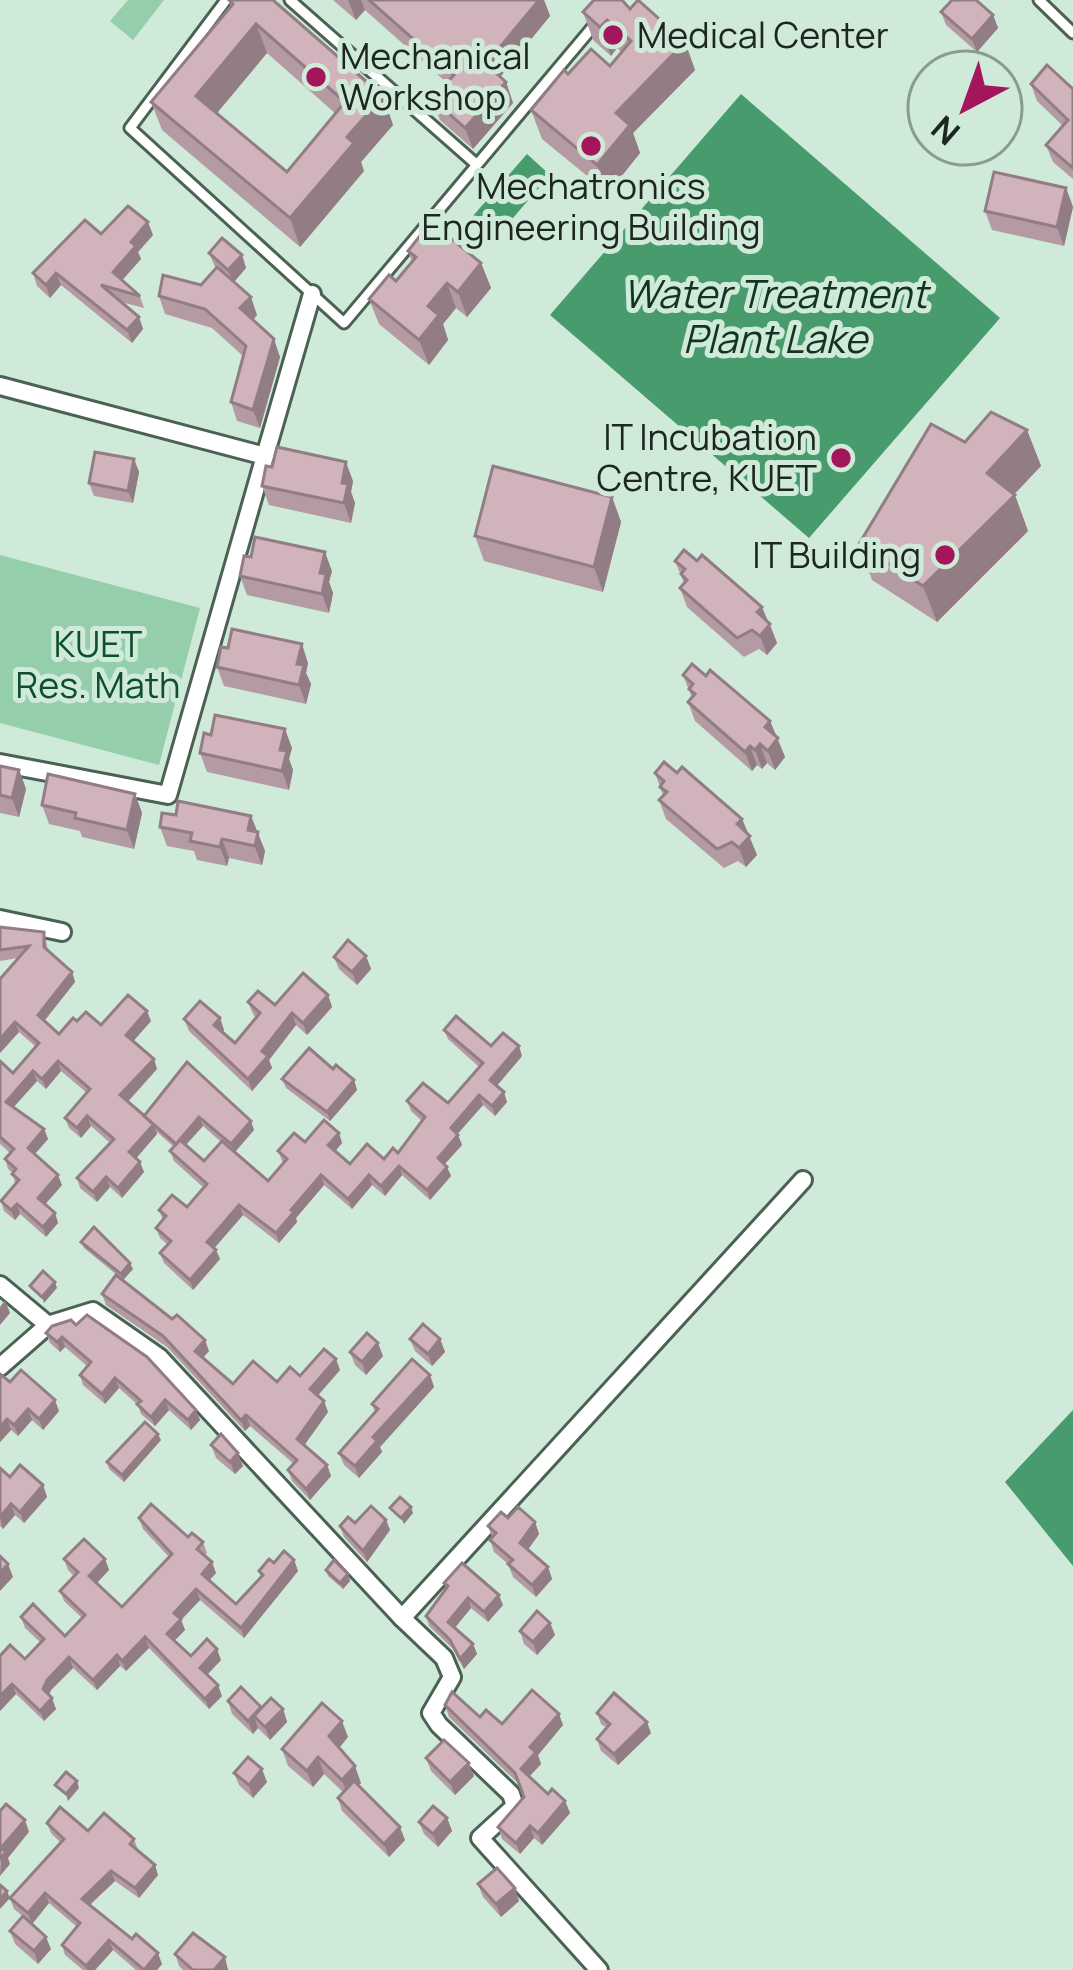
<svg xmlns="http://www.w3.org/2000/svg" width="1073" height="1970" font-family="Manrope,sans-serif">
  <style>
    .green { fill: #95ceab }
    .water { fill: #479b6c }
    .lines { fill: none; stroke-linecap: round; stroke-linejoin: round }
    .lane-casing { stroke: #4b6153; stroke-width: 15 }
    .street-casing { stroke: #4b6153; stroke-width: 22 }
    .lane { stroke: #fff; stroke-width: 9 }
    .street { stroke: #fff; stroke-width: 16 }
    .wall { fill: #b49aa2; fill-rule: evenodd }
    .shaded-wall { fill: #927d84 }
    .building { fill: #d1b3bc; stroke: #927d84; stroke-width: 3; fill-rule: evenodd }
    .poi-dot { fill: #a4165b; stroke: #d0ead9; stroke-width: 4.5 }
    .labels { text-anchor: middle; stroke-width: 10; stroke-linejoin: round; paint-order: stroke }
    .poi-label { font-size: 36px; fill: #1d2720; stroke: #d0ead9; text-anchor: start }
    .park-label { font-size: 36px; fill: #0d4f2f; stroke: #d0ead9 }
    .water-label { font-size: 39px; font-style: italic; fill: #113522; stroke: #d0ead9 }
  </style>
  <rect width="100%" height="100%" fill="#d0ead9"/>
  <g class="green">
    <path d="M 128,0 L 164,0 L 133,40 L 110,21 Z"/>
    <path d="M 0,555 L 200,608 L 159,765 L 0,723 Z"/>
  </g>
  <g class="water">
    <path d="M 741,94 L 1000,318 L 809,538 L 550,315 Z"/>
    <path d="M 527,154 L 550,175 L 495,239 L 472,217 Z"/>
    <path d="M 1073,1410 L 1073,1566 L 1005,1482 Z"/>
  </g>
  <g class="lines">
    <g class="lane-casing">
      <g id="lane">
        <path d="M 226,0 L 130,128 L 344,323 L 596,23"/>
        <path d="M 290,0 L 476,164"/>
        <path d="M 1039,0 L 1073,33"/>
      </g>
    </g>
    <g class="street-casing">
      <g id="street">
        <path d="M 0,386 L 265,456 L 168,795 L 0,763"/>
        <path d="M 265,456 L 312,294"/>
        <path d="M 0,919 L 62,932"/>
        <path d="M 0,1285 L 48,1325 L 0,1367"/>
        <path d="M 48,1325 L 93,1311 L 159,1357 L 402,1618"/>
        <path d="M 599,1970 L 480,1838 L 515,1806 L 511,1794 L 439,1725 L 431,1713 L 452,1677 L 444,1658 L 402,1618 L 803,1180"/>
      </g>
    </g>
    <use href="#lane" class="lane"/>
    <use href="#street" class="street"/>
  </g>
  <g class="wall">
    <path d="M 228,0 L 383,96 L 393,125 L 361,162 L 364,171 L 300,247 L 162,130 L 151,102 L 231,7 ZM 267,53 L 336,114 L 287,172 L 217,113 Z"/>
    <path d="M 333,0 L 544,0 L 550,16 L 500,77 L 506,82 L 513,103 L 473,149 L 440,120 L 432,99 L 447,83 L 365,10 L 356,20 Z"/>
    <path d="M 630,9 L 685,42 L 695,70 L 633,133 L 640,153 L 608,193 L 542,139 L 531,110 L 568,74 L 610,66 L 622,52 L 617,48 L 611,56 L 593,40 L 583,12 Z"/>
    <path d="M 941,12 L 993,15 L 998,28 L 977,52 L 946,25 Z"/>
    <path d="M 1031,84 L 1073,89 L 1073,179 L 1053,162 L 1046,145 L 1063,126 L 1037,101 Z"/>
    <path d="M 1066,188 L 1073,207 L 1064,246 L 992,230 L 985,211 Z"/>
    <path d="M 101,234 L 153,235 L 138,252 L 141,259 L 122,280 L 140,296 L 144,308 L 121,302 L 139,317 L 143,329 L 132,343 L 61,285 L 50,298 L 37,286 L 33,273 Z"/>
    <path d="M 408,251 L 481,263 L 491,288 L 467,317 L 456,308 L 443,324 L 448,340 L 429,365 L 379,324 L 369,299 L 396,281 L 412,261 Z"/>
    <path d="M 209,253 L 242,255 L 246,268 L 234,282 L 257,315 L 253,320 L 280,357 L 260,428 L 237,421 L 231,402 L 243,356 L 212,328 L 165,314 L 159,296 L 201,285 L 216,269 Z"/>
    <path d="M 1027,430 L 1041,466 L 1014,494 L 1028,531 L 937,622 L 872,580 L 859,544 L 965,442 Z"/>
    <path d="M 134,459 L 139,472 L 133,503 L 94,496 L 89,483 Z"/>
    <path d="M 353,481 L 351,492 L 355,503 L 351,523 L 269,505 L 262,486 Z"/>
    <path d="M 612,497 L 621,522 L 603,592 L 484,561 L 475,536 Z"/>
    <path d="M 251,557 L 332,571 L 329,582 L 333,593 L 329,613 L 247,595 L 240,576 Z"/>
    <path d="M 675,561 L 770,624 L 777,643 L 767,655 L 759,649 L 744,657 L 687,607 L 680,588 L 684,583 Z"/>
    <path d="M 228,648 L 308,663 L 306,673 L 311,684 L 306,704 L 224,686 L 217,667 Z"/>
    <path d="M 683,675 L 706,676 L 770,721 L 785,757 L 775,770 L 767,763 L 762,769 L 757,765 L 752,771 L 695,721 L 688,702 L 692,698 Z"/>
    <path d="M 292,748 L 289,759 L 293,770 L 289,790 L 207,772 L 200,753 Z"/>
    <path d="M 0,766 L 19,770 L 26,789 L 19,817 L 0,813 Z"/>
    <path d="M 655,773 L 677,773 L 742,819 L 757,855 L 746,867 L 738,861 L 724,868 L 666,819 L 659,800 L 663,795 Z"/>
    <path d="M 135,794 L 142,813 L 134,849 L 82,837 L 80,831 L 49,824 L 42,805 Z"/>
    <path d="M 176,815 L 251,816 L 265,851 L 262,865 L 229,858 L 227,866 L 197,860 L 194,851 L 167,846 L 160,827 Z"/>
    <path d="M 0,927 L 44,932 L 48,950 L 72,972 L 75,982 L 44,1021 L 59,1034 L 77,1021 L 101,1025 L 151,1021 L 133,1041 L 157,1069 L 128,1102 L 145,1116 L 187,1062 L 254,1130 L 235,1152 L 268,1181 L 283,1163 L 278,1151 L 339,1133 L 342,1143 L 335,1151 L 350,1164 L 384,1159 L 398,1153 L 422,1121 L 411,1111 L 407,1101 L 448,1103 L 479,1067 L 448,1039 L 444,1030 L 522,1056 L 497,1086 L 507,1102 L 495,1116 L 483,1105 L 457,1134 L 462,1145 L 445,1164 L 451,1176 L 430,1200 L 402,1175 L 385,1196 L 372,1185 L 352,1209 L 324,1185 L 296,1218 L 297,1222 L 279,1243 L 243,1215 L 214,1248 L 220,1259 L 193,1290 L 164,1263 L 160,1253 L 168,1245 L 160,1238 L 156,1228 L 163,1220 L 159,1210 L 187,1207 L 204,1188 L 174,1161 L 170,1151 L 174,1147 L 157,1132 L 157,1134 L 136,1158 L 144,1172 L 122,1198 L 110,1187 L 97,1202 L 80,1188 L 77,1178 L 110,1143 L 91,1126 L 81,1138 L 69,1128 L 65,1118 L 87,1093 L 61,1071 L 46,1089 L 37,1081 L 13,1108 L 44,1129 L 48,1139 L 35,1154 L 62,1185 L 45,1204 L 55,1213 L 58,1223 L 46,1237 L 20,1214 L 15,1220 L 4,1211 L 1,1201 L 15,1184 L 13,1173 L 8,1169 L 5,1159 L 10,1153 L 0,1144 L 0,1061 L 13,1073 L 36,1047 L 19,1032 L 0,1053 L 18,958 L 0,961 ZM 203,1126 L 221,1142 L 204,1161 L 186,1145 Z"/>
    <path d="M 366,956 L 371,969 L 357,985 L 339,969 L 334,957 Z"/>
    <path d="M 328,995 L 332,1007 L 307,1035 L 296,1025 L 269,1060 L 272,1068 L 252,1091 L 189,1031 L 184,1019 L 220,1018 L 224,1030 L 222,1032 L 235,1043 L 256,1018 L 253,1014 L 248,1002 L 275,1005 Z"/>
    <path d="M 282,1079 L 354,1080 L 357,1090 L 330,1121 L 286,1088 Z"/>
    <path d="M 81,1242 L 133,1269 L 123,1280 L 84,1248 Z"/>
    <path d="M 102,1294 L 209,1351 L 203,1358 L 233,1384 L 277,1382 L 340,1370 L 318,1395 L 328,1412 L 304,1445 L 327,1465 L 331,1476 L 310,1500 L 292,1481 L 288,1470 L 294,1464 L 250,1426 L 245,1431 L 167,1347 L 106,1305 Z"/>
    <path d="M 52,1326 L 196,1410 L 200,1420 L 191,1430 L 169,1410 L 155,1426 L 141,1414 L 138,1405 L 119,1388 L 105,1404 L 83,1385 L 80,1375 L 87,1366 L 65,1347 L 60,1352 L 50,1343 L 46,1333 Z"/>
    <path d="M 410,1339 L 440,1339 L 445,1352 L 432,1366 L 415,1351 Z"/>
    <path d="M 350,1352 L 383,1356 L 366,1375 L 355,1365 Z"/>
    <path d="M 430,1375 L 434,1387 L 380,1447 L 382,1452 L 359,1478 L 344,1465 L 339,1453 L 375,1412 L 372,1404 Z"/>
    <path d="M 10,1382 L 59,1411 L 43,1430 L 32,1420 L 18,1436 L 11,1430 L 0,1442 Z"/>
    <path d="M 161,1440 L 124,1482 L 109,1469 L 107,1462 Z"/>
    <path d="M 211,1445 L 243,1466 L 235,1474 L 216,1458 Z"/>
    <path d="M 0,1468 L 10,1477 L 43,1485 L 47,1497 L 24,1523 L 15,1515 L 3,1529 L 0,1526 Z"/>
    <path d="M 139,1518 L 203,1542 L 207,1553 L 205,1556 L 216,1573 L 209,1580 L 236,1604 L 261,1577 L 259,1571 L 274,1563 L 294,1560 L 298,1571 L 244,1638 L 200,1600 L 181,1620 L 185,1630 L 174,1641 L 191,1656 L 221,1660 L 207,1675 L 222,1696 L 209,1709 L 149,1648 L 126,1671 L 120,1666 L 97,1690 L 73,1668 L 51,1690 L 49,1695 L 56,1709 L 44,1721 L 16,1694 L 0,1711 L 25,1659 L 40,1642 L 25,1628 L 21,1617 L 65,1636 L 82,1618 L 64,1601 L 60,1591 L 74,1576 L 68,1570 L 64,1559 L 105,1559 L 109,1570 L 97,1583 L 122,1607 L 169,1557 L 143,1529 Z"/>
    <path d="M 508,1518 L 535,1522 L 539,1534 L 528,1550 L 548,1567 L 552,1579 L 536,1597 L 513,1577 L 508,1564 L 494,1552 L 490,1540 L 492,1537 L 488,1526 Z"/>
    <path d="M 386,1520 L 390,1530 L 367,1562 L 344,1537 L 340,1526 Z"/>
    <path d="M 326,1570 L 348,1574 L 350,1581 L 343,1589 L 328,1576 Z"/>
    <path d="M 444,1583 L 503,1605 L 488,1622 L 471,1608 L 455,1628 L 473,1644 L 477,1654 L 464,1669 L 453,1649 L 429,1626 L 426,1616 L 446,1588 Z"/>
    <path d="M 550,1623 L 555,1635 L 537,1655 L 524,1644 L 520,1631 Z"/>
    <path d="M 228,1701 L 262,1708 L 283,1709 L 287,1722 L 270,1740 L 258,1728 L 253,1734 L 232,1714 Z"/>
    <path d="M 445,1705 L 502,1724 L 563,1725 L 538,1755 L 541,1764 L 529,1777 L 548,1794 L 565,1801 L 570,1813 L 542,1845 L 534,1838 L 520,1854 L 502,1839 L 498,1827 L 524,1797 L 519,1784 L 449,1717 Z"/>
    <path d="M 597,1713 L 651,1733 L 618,1765 L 601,1751 L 597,1739 L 607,1728 L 601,1724 Z"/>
    <path d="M 348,1737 L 339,1748 L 361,1783 L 359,1785 L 405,1840 L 389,1857 L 342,1811 L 338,1798 L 343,1792 L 324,1774 L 313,1787 L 288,1766 L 282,1749 Z"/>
    <path d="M 426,1758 L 474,1776 L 455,1795 L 431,1771 Z"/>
    <path d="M 234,1773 L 267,1782 L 253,1798 L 239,1785 Z"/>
    <path d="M 447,1818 L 452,1831 L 438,1847 L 424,1834 L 419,1822 Z"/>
    <path d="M 47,1823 L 134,1839 L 138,1850 L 158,1875 L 139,1898 L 115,1881 L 90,1905 L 162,1964 L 157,1970 L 136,1970 L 113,1950 L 95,1970 L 83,1970 L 65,1955 L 62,1945 L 77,1927 L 49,1903 L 32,1924 L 14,1909 L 10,1898 L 60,1842 L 51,1833 Z"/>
    <path d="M 478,1884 L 515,1888 L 519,1901 L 501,1917 L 483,1897 Z"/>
    <path d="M 10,1931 L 51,1949 L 38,1964 L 15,1944 Z"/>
    <path d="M 175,1954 L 229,1969 L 183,1970 L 179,1966 Z"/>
  </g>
  <g class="shaded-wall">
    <path d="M 348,0 L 361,0 L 365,10 L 356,20 Z"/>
    <path d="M 539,0 L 544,0 L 550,16 L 493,86 L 486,64 Z"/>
    <path d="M 993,15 L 998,28 L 977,52 L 972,39 Z"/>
    <path d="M 607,20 L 617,48 L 611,56 L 600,27 Z"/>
    <path d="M 256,24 L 267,53 L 207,125 L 196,96 Z"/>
    <path d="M 685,42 L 695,70 L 633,133 L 640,153 L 608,193 L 597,165 L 616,113 Z"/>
    <path d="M 506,82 L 513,103 L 473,149 L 465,128 Z"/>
    <path d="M 383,96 L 393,125 L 361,162 L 364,171 L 300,247 L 290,218 L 347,137 Z"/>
    <path d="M 1066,188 L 1073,207 L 1064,246 L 1057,227 Z"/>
    <path d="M 148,222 L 153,235 L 138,252 L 141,259 L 118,285 L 113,272 L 131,242 Z"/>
    <path d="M 242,255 L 246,268 L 233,283 L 228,270 Z"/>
    <path d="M 481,263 L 491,288 L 467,317 L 458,292 Z"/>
    <path d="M 56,273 L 61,285 L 50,298 L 46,285 Z"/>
    <path d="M 447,283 L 456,308 L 443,324 L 448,340 L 429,365 L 419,340 L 428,306 Z"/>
    <path d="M 251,297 L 257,315 L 247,327 L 240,308 Z"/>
    <path d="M 139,317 L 143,329 L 132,343 L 127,330 Z"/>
    <path d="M 274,339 L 280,357 L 260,428 L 253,410 Z"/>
    <path d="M 1027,430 L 1041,466 L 1007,502 L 1015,495 L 1028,531 L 937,622 L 923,586 L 987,473 Z"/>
    <path d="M 134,459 L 139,472 L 133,503 L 128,491 Z"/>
    <path d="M 346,462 L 353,481 L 351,492 L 355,503 L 351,523 L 344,503 L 342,483 Z"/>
    <path d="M 612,497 L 621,522 L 603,592 L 594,567 Z"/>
    <path d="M 325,552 L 332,571 L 329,582 L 333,593 L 329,613 L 322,594 L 320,573 Z"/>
    <path d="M 762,607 L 777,643 L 767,655 L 760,636 L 757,612 Z"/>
    <path d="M 302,644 L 308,663 L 306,673 L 311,684 L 306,704 L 299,685 L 297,664 Z"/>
    <path d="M 770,721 L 785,757 L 775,770 L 768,751 L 765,727 Z"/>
    <path d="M 285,729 L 292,748 L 289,759 L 293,770 L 289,790 L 282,771 L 280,750 Z"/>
    <path d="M 760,744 L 767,763 L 762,769 L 755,750 Z"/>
    <path d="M 750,746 L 757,765 L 752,771 L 745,752 Z"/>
    <path d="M 19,770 L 26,789 L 19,817 L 12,798 Z"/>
    <path d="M 135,794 L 142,813 L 134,849 L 127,830 Z"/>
    <path d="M 251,816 L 265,851 L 262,865 L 248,830 Z"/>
    <path d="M 742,819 L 757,855 L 746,867 L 739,848 L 737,824 Z"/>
    <path d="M 222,839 L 229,858 L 227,866 L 220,847 Z"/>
    <path d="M 366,956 L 371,969 L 357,985 L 352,972 Z"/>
    <path d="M 72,972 L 75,982 L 41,1025 L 38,1015 Z"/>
    <path d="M 328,995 L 332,1007 L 307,1035 L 303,1023 Z"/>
    <path d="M 147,1011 L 151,1021 L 130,1045 L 126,1035 Z"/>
    <path d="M 292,1013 L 296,1025 L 269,1060 L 272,1068 L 252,1091 L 248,1079 L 262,1051 Z"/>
    <path d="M 220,1018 L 224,1030 L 218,1037 L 214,1025 Z"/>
    <path d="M 15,1022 L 19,1032 L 0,1053 L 0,1039 Z"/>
    <path d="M 519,1046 L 522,1056 L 493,1090 L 490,1080 Z"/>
    <path d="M 154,1059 L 157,1069 L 124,1105 L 120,1095 Z"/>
    <path d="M 58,1061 L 61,1071 L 46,1089 L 42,1079 Z"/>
    <path d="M 33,1071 L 37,1081 L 9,1112 L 6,1102 Z"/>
    <path d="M 354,1080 L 357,1090 L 330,1121 L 327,1112 Z"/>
    <path d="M 504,1092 L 507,1102 L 495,1116 L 492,1106 Z"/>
    <path d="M 479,1095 L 483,1105 L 454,1138 L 451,1128 Z"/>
    <path d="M 87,1116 L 91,1126 L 81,1138 L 77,1128 Z"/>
    <path d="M 199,1117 L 203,1126 L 179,1152 L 176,1144 Z"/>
    <path d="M 251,1121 L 254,1130 L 234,1153 L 231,1144 Z"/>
    <path d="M 154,1124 L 157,1134 L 133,1162 L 129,1152 Z"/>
    <path d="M 44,1129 L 48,1139 L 31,1158 L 28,1148 Z"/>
    <path d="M 339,1133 L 342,1143 L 332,1155 L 328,1145 Z"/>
    <path d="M 458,1135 L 462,1145 L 441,1168 L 438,1158 Z"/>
    <path d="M 140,1162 L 144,1172 L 122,1198 L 118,1188 Z"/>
    <path d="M 399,1166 L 402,1175 L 385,1196 L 381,1186 Z"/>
    <path d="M 447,1167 L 451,1176 L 430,1200 L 427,1190 Z"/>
    <path d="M 58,1175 L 62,1185 L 42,1208 L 38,1198 Z"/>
    <path d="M 321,1175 L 324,1185 L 296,1218 L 297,1222 L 279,1243 L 276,1233 L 291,1210 Z"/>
    <path d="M 369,1175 L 372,1185 L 352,1209 L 348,1199 Z"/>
    <path d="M 106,1177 L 110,1187 L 97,1202 L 93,1192 Z"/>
    <path d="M 17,1204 L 20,1214 L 15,1220 L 11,1210 Z"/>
    <path d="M 239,1205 L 243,1215 L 211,1252 L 207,1242 Z"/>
    <path d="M 55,1213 L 58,1223 L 46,1237 L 43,1227 Z"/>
    <path d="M 216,1250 L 220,1259 L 193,1290 L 190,1280 Z"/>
    <path d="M 130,1263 L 133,1269 L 123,1280 L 121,1274 Z"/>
    <path d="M 55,1282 L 57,1288 L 44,1303 L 42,1297 Z"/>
    <path d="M 5,1300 L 10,1313 L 0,1325 L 0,1307 Z"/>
    <path d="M 62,1337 L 65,1347 L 60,1352 L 57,1342 Z"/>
    <path d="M 440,1339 L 445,1352 L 432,1366 L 428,1354 Z"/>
    <path d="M 205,1340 L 209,1351 L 199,1362 L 195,1351 Z"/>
    <path d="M 378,1343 L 383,1356 L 366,1375 L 362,1362 Z"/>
    <path d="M 336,1359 L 340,1370 L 314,1400 L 310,1389 Z"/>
    <path d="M 430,1375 L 434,1387 L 380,1447 L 382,1452 L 359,1478 L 355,1466 L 373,1437 Z"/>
    <path d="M 115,1378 L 119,1388 L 105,1404 L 102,1394 Z"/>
    <path d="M 55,1400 L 59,1411 L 43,1430 L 39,1419 Z"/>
    <path d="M 165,1400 L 169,1410 L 155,1426 L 151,1417 Z"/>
    <path d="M 324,1401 L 328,1412 L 301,1450 L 297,1439 Z"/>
    <path d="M 28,1409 L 32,1420 L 18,1436 L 14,1425 Z"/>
    <path d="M 196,1410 L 200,1420 L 191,1430 L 188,1420 Z"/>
    <path d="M 246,1415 L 250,1426 L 245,1431 L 241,1420 Z"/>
    <path d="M 7,1419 L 11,1430 L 0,1442 L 0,1427 Z"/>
    <path d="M 158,1434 L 161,1440 L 124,1482 L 122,1475 Z"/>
    <path d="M 238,1453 L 243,1466 L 235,1474 L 230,1462 Z"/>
    <path d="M 327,1465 L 331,1476 L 310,1500 L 306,1489 Z"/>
    <path d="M 43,1485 L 47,1497 L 24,1523 L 20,1512 Z"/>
    <path d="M 11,1504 L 15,1515 L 3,1529 L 0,1517 Z"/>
    <path d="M 411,1507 L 413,1513 L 404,1524 L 401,1518 Z"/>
    <path d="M 386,1520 L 390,1530 L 367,1562 L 363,1551 Z"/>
    <path d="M 535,1522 L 539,1534 L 524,1555 L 520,1543 Z"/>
    <path d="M 105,1559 L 109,1570 L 93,1587 L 89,1576 Z"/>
    <path d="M 294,1560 L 298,1571 L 244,1638 L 241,1628 Z"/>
    <path d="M 212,1562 L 216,1573 L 206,1584 L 202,1574 Z"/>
    <path d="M 8,1564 L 13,1577 L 0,1591 L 0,1573 Z"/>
    <path d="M 548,1567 L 552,1579 L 536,1597 L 532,1585 Z"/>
    <path d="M 348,1574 L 350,1581 L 343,1589 L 340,1583 Z"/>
    <path d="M 196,1589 L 200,1600 L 181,1620 L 185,1630 L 171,1644 L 167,1634 L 174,1613 Z"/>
    <path d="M 499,1595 L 503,1605 L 488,1622 L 484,1612 Z"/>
    <path d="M 468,1598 L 471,1608 L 451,1632 L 448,1622 Z"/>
    <path d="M 550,1623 L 555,1635 L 537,1655 L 533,1642 Z"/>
    <path d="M 145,1637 L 149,1648 L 126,1671 L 122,1661 Z"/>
    <path d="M 473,1644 L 477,1654 L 464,1669 L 460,1659 Z"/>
    <path d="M 217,1649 L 221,1660 L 204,1678 L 200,1668 Z"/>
    <path d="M 117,1655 L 120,1666 L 97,1690 L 93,1680 Z"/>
    <path d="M 69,1657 L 73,1668 L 51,1690 L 47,1700 L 43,1689 L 47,1680 Z"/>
    <path d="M 12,1684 L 16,1694 L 0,1711 L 0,1696 Z"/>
    <path d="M 218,1685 L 222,1696 L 209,1709 L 205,1699 Z"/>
    <path d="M 52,1698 L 56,1709 L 44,1721 L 40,1711 Z"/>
    <path d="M 261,1707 L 254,1716 L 258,1728 L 253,1734 L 248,1721 Z"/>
    <path d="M 283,1709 L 287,1722 L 270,1740 L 265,1727 Z"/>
    <path d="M 559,1714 L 563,1725 L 538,1755 L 541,1764 L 525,1781 L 521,1769 L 530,1747 Z"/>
    <path d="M 342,1721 L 348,1737 L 335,1753 L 329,1736 Z"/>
    <path d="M 647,1722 L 651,1733 L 618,1765 L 614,1754 Z"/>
    <path d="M 318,1757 L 324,1774 L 313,1787 L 307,1771 Z"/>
    <path d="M 469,1763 L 474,1776 L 455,1795 L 450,1782 Z"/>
    <path d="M 355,1766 L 361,1783 L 348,1796 L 342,1780 Z"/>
    <path d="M 262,1769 L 267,1782 L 253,1798 L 249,1785 Z"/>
    <path d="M 77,1781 L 79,1788 L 68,1801 L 66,1794 Z"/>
    <path d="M 565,1801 L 570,1813 L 542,1845 L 538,1833 Z"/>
    <path d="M 447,1818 L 452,1831 L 438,1847 L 433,1834 Z"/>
    <path d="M 25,1820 L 29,1832 L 8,1858 L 10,1864 L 0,1876 L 1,1848 Z"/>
    <path d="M 530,1826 L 534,1838 L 520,1854 L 516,1843 Z"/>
    <path d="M 400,1827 L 405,1840 L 389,1857 L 384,1844 Z"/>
    <path d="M 155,1865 L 158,1875 L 139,1898 L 135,1888 Z"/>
    <path d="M 111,1871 L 115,1881 L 85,1909 L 82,1899 Z"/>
    <path d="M 515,1888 L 519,1901 L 501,1917 L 496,1904 Z"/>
    <path d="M 7,1891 L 10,1898 L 0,1909 L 0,1900 Z"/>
    <path d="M 45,1893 L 49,1903 L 32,1924 L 28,1913 Z"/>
    <path d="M 46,1937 L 51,1949 L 38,1964 L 34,1951 Z"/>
    <path d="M 109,1940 L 113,1950 L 95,1970 L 87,1970 L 86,1966 Z"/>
    <path d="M 158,1953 L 162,1964 L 157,1970 L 144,1970 Z"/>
    <path d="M 225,1957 L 228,1970 L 214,1970 Z"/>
  </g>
  <g class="building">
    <path d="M 229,0 L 273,0 L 383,96 L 347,137 L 354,143 L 290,218 L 151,102 L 233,4 ZM 256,24 L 345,102 L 287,172 L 196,96 Z"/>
    <path d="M 369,0 L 539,0 L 486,64 L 506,82 L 465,128 L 432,99 L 454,75 Z"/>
    <path d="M 594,0 L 622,0 L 630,9 L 638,0 L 685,42 L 616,113 L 630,125 L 597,165 L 531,110 L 564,70 L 568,74 L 591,49 L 610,66 L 631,41 L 607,20 L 600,27 L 583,12 Z"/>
    <path d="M 952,0 L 976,0 L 993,15 L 972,39 L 941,12 Z"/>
    <path d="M 1047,65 L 1073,89 L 1073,168 L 1046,145 L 1068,120 L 1031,84 Z"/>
    <path d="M 994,172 L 1066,188 L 1057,227 L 985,211 Z"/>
    <path d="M 128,206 L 148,222 L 131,242 L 136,246 L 113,272 L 140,296 L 101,285 L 139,317 L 127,330 L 56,273 L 46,285 L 33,273 L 85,220 L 101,234 Z"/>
    <path d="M 431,222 L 481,263 L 458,292 L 447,283 L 428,306 L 439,315 L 419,340 L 369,299 L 389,275 L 396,281 L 416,257 L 408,251 Z"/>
    <path d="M 222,238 L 242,255 L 228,270 L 209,253 Z"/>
    <path d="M 217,267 L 251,297 L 240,308 L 274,339 L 253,410 L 231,402 L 246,346 L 205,309 L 159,296 L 163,275 L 201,285 Z"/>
    <path d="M 991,412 L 1027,430 L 987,473 L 1015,495 L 923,586 L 859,544 L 931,424 L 965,442 Z"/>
    <path d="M 277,447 L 346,462 L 342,483 L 348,484 L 344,503 L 262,486 L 266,466 L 272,467 Z"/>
    <path d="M 95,452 L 134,459 L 128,491 L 89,483 Z"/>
    <path d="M 493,466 L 612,497 L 594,567 L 475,536 Z"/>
    <path d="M 255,537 L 325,552 L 320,573 L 326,574 L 322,594 L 240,576 L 244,556 L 251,557 Z"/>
    <path d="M 684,550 L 697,561 L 702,555 L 762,607 L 757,612 L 770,624 L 760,636 L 752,630 L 737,638 L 680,588 L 687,580 L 681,574 L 685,569 L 675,561 Z"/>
    <path d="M 232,629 L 302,644 L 297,664 L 304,665 L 299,685 L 217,667 L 221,647 L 228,648 Z"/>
    <path d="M 692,664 L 706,676 L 710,670 L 770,721 L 765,727 L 778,738 L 768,751 L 760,744 L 755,750 L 750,746 L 745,752 L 688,702 L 695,694 L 689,689 L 693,684 L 683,675 Z"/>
    <path d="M 215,715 L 285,729 L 280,750 L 287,751 L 282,771 L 200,753 L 204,733 L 211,735 Z"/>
    <path d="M 664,762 L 677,773 L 682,767 L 742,819 L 737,824 L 750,836 L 739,848 L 732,842 L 717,849 L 659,800 L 667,792 L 660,787 L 664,781 L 655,773 Z"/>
    <path d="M 0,766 L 19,770 L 12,798 L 0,795 Z"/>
    <path d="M 48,774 L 135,794 L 127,830 L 75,818 L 76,813 L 42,805 Z"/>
    <path d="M 178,801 L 251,816 L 248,830 L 258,832 L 255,846 L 222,839 L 220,847 L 190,841 L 192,833 L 160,827 L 162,813 L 176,815 Z"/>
    <path d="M 0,927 L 44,932 L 44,947 L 72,972 L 38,1015 L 59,1034 L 73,1018 L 77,1021 L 86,1012 L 101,1025 L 128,995 L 147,1011 L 126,1035 L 154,1059 L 120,1095 L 154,1124 L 129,1152 L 140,1162 L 118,1188 L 106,1177 L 93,1192 L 77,1178 L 114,1139 L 87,1116 L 77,1128 L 65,1118 L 90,1089 L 58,1061 L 42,1079 L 33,1071 L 6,1102 L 44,1129 L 28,1148 L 58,1175 L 38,1198 L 55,1213 L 43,1227 L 17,1204 L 11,1210 L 1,1201 L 19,1180 L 12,1174 L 16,1169 L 5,1159 L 14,1149 L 0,1137 L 0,1061 L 13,1073 L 39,1043 L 15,1022 L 0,1039 L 0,979 L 29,946 L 0,950 Z"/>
    <path d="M 348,940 L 366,956 L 352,972 L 334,957 Z"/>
    <path d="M 303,973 L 328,995 L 303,1023 L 292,1013 L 262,1051 L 268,1056 L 248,1079 L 184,1019 L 200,1001 L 220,1018 L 214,1025 L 235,1043 L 260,1013 L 248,1002 L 258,991 L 275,1005 Z"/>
    <path d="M 456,1016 L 491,1046 L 503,1033 L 519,1046 L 490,1080 L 504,1092 L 492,1106 L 479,1095 L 451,1128 L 458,1135 L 438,1158 L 447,1167 L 427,1190 L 399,1166 L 381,1186 L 369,1175 L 348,1199 L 321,1175 L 291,1210 L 294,1212 L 276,1233 L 239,1205 L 207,1242 L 216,1250 L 190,1280 L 160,1253 L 171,1241 L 156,1228 L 166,1216 L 159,1210 L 172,1195 L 187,1207 L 207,1184 L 170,1151 L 180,1140 L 204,1161 L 222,1141 L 268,1181 L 287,1159 L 278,1151 L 294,1133 L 305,1142 L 324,1120 L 339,1133 L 328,1145 L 350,1164 L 367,1144 L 384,1159 L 393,1148 L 398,1153 L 425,1117 L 407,1101 L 423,1083 L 448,1103 L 483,1063 L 444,1030 Z"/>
    <path d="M 309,1048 L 333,1069 L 336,1065 L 354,1080 L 327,1112 L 282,1079 Z"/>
    <path d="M 187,1062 L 251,1121 L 231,1144 L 199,1117 L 176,1144 L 144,1116 Z"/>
    <path d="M 94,1227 L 130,1263 L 121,1274 L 81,1242 Z"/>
    <path d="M 43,1271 L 55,1282 L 42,1297 L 30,1286 Z"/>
    <path d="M 116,1275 L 172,1319 L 177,1315 L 205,1340 L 195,1351 L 233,1384 L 253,1361 L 277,1382 L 290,1367 L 300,1376 L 324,1349 L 336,1359 L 310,1389 L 324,1401 L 297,1439 L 327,1465 L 306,1489 L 288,1470 L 297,1460 L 246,1415 L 241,1420 L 163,1336 L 102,1294 Z"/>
    <path d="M 87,1315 L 147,1357 L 196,1410 L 188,1420 L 165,1400 L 151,1417 L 137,1404 L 141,1401 L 115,1378 L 102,1394 L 80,1375 L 91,1362 L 62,1337 L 57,1342 L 46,1333 L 52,1326 L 71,1320 L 76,1325 Z"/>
    <path d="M 423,1324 L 440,1339 L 428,1354 L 410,1339 Z"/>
    <path d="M 367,1333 L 378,1343 L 362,1362 L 350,1352 Z"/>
    <path d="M 412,1359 L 430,1375 L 373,1437 L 377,1441 L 355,1466 L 339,1453 L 378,1409 L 372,1404 Z"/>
    <path d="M 21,1370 L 55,1400 L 39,1419 L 28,1409 L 14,1425 L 7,1419 L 0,1427 L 0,1374 L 10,1382 Z"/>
    <path d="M 145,1422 L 158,1434 L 122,1475 L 107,1462 Z"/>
    <path d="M 221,1434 L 238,1453 L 230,1462 L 211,1445 Z"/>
    <path d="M 20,1465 L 43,1485 L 20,1512 L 11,1504 L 0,1517 L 0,1468 L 10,1477 Z"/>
    <path d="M 400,1497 L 411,1507 L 401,1518 L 390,1508 Z"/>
    <path d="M 151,1504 L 188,1537 L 192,1533 L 203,1542 L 197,1549 L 212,1562 L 202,1574 L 236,1604 L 263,1575 L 259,1571 L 269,1559 L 274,1563 L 284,1551 L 294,1560 L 241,1628 L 196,1589 L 174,1613 L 181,1619 L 167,1634 L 191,1656 L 207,1639 L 217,1649 L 200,1668 L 218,1685 L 205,1699 L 145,1637 L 122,1661 L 117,1655 L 93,1680 L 69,1657 L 47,1680 L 43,1689 L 52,1698 L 40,1711 L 12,1684 L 0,1696 L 0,1656 L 10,1645 L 25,1659 L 44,1639 L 21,1617 L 33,1604 L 65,1636 L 85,1615 L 60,1591 L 78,1572 L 64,1559 L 84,1539 L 105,1559 L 89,1576 L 122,1607 L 172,1554 L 139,1518 Z"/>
    <path d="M 371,1506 L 386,1520 L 363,1551 L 340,1526 L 348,1517 L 355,1523 Z"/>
    <path d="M 518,1507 L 535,1522 L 520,1543 L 548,1567 L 532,1585 L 508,1564 L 513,1560 L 490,1540 L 496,1533 L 488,1526 L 501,1512 L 508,1518 Z"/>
    <path d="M 0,1556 L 8,1564 L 0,1573 Z"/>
    <path d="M 334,1560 L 348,1574 L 340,1583 L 326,1570 Z"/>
    <path d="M 462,1563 L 499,1595 L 484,1612 L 468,1598 L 448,1622 L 473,1644 L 460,1659 L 450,1640 L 426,1616 L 448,1586 L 444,1583 Z"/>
    <path d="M 537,1611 L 550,1623 L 533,1642 L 520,1631 Z"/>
    <path d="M 241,1687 L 261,1707 L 248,1721 L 228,1701 Z"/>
    <path d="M 532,1690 L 559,1714 L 530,1747 L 536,1752 L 521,1769 L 548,1794 L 552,1789 L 565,1801 L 538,1833 L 530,1826 L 516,1843 L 498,1827 L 524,1797 L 515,1773 L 445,1705 L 452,1692 L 480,1717 L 486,1710 L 502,1724 Z"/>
    <path d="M 614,1693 L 647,1722 L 614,1754 L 597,1739 L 610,1724 L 597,1713 Z"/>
    <path d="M 271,1698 L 283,1709 L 265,1727 L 254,1716 Z"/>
    <path d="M 322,1703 L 342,1721 L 329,1736 L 355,1766 L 342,1780 L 318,1757 L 307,1771 L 282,1749 Z"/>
    <path d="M 444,1740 L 469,1763 L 450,1782 L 426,1758 Z"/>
    <path d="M 248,1757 L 262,1769 L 249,1785 L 234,1773 Z"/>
    <path d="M 66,1772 L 77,1781 L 66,1794 L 55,1785 Z"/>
    <path d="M 354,1781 L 400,1827 L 384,1844 L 338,1798 Z"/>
    <path d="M 6,1804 L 25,1820 L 1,1848 L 6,1852 L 0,1859 L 0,1811 Z"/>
    <path d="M 433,1806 L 447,1818 L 433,1834 L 419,1822 Z"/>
    <path d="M 60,1807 L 88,1831 L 104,1813 L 134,1839 L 130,1844 L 155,1865 L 135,1888 L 111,1871 L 82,1899 L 132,1939 L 136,1934 L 158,1953 L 144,1970 L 109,1940 L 86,1966 L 62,1945 L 80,1923 L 45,1893 L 28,1913 L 10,1898 L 64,1839 L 47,1823 Z"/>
    <path d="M 497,1868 L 515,1888 L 496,1904 L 478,1884 Z"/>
    <path d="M 0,1885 L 7,1891 L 0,1900 Z"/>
    <path d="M 23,1916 L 46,1937 L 34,1951 L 10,1931 Z"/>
    <path d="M 193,1933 L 225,1957 L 214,1970 L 193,1970 L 175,1954 Z"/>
  </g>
  <g class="poi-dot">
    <circle cx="613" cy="35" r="12"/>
    <circle cx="316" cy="77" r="12"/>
    <circle cx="591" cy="146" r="12"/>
    <circle cx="841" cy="458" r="12"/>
    <circle cx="945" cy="555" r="12"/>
  </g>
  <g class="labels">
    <g class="poi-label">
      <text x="637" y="48">Medical Center</text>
      <text x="340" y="69">Mechanical<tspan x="340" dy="41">Workshop</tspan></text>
      <text x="591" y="199" text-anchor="middle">Mechatronics<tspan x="591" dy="41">Engineering Building</tspan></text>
      <text x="817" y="450" text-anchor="end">IT Incubation<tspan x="817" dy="41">Centre, KUET</tspan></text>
      <text x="921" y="568" text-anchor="end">IT Building</text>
    </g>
    <g class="park-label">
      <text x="98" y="657">KUET<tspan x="98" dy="41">Res. Math</tspan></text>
    </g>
    <g class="water-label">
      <text x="775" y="308">Water Treatment<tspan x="775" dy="45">Plant Lake</tspan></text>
    </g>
  </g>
  <g transform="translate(965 108) rotate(221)"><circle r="57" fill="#d0ead9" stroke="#889c8f" stroke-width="3"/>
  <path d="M0-9L21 45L0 30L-21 45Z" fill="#a4165b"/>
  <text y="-18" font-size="33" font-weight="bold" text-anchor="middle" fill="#1d2720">N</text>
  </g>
</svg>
